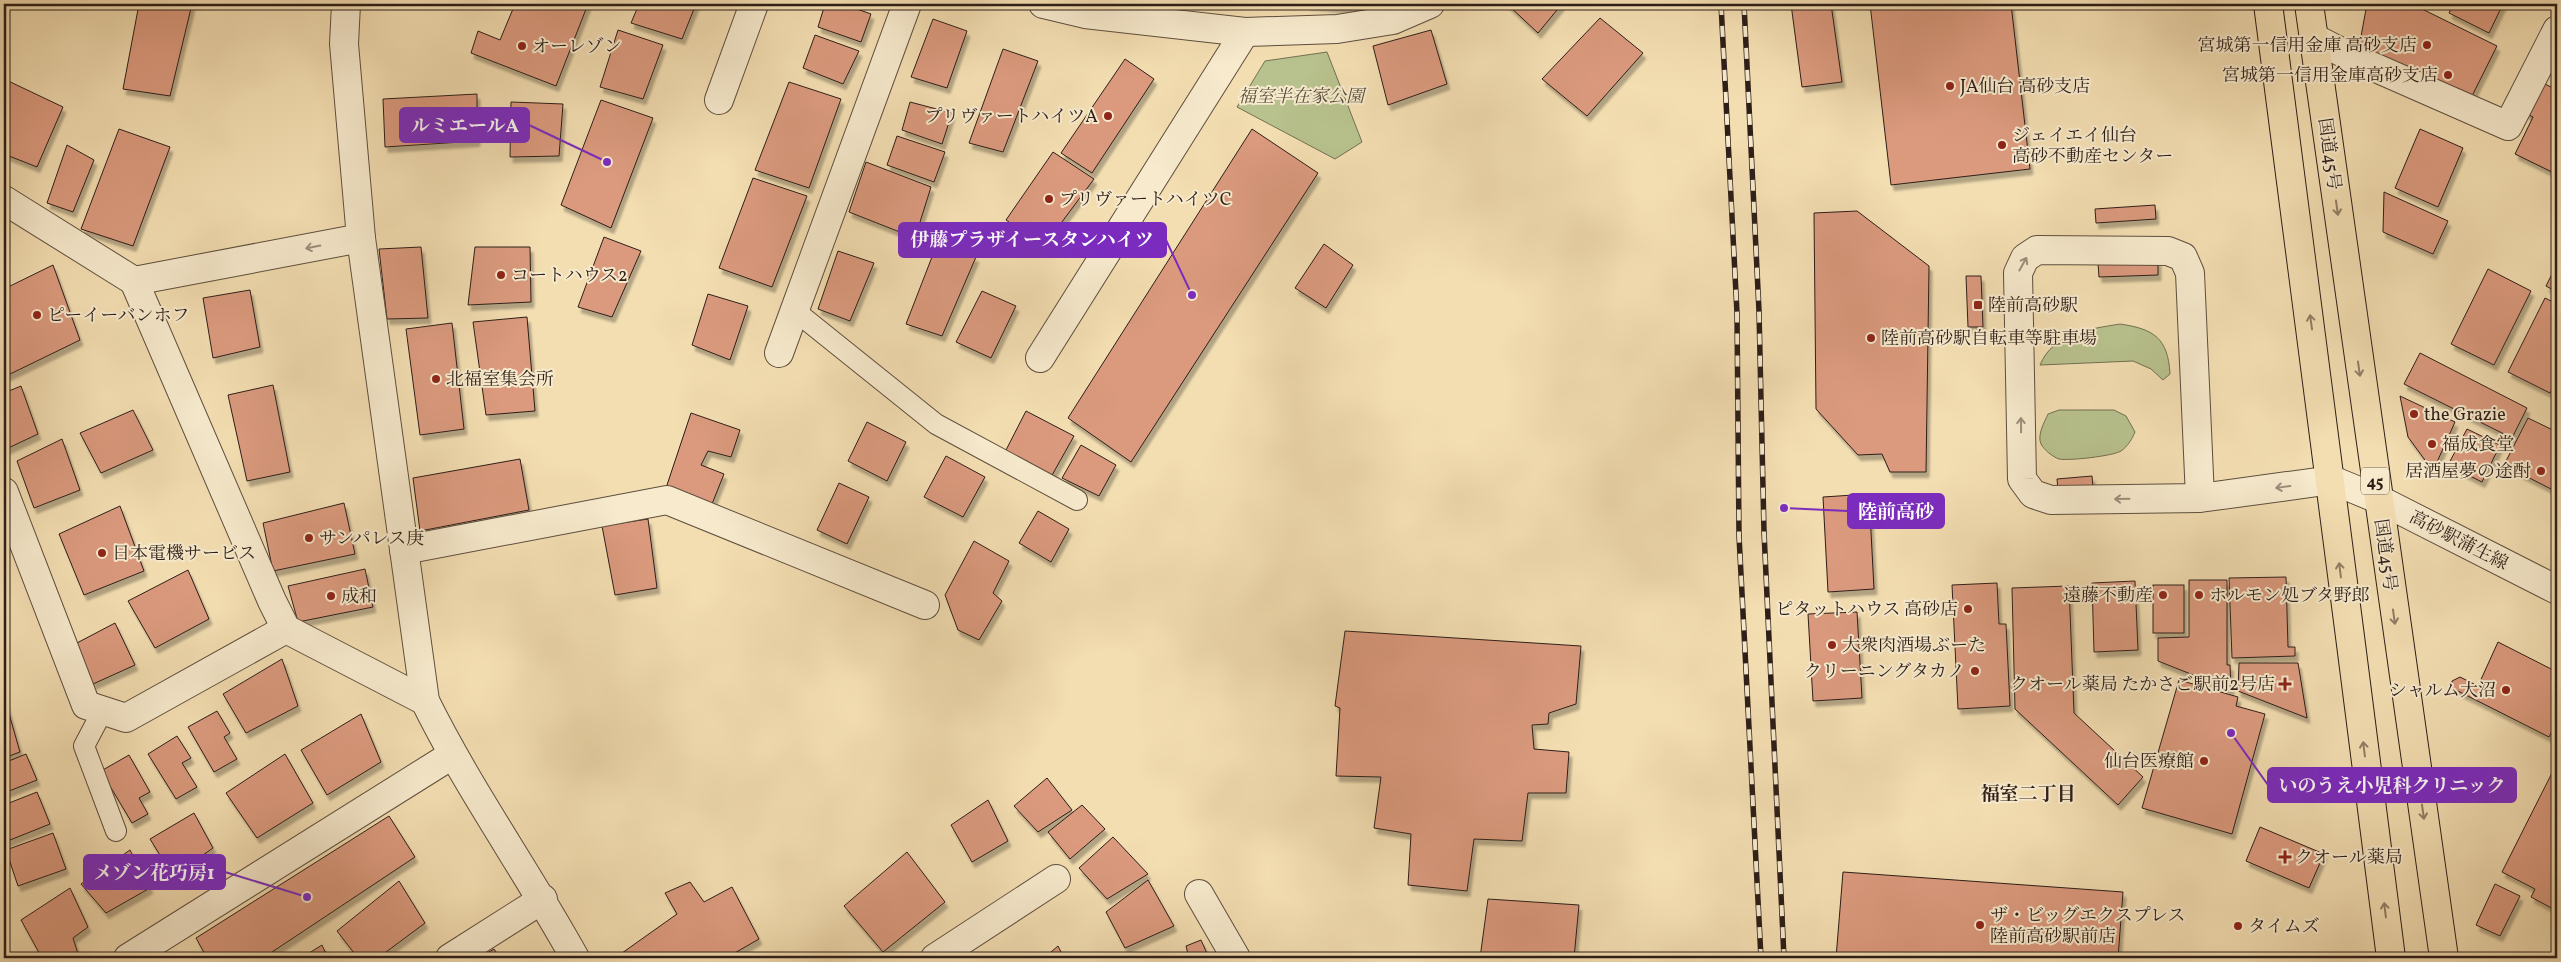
<svg xmlns="http://www.w3.org/2000/svg" width="2561" height="962" font-family="Vollkorn,'Noto Serif JP',serif">
  <style>
    .green { fill: #b8c28e; stroke: #727053 }
    .building { fill: #db9a7e; stroke: #2d1e18; filter: url(#shadow) }
    .lines { fill: none; stroke-linecap: round; stroke-linejoin: round }
    .service-casing { stroke: #5e4e3e; stroke-width: 22 }
    .minor-casing { stroke: #5e4e3e; stroke-width: 30 }
    .tertiary-casing { stroke: #5e4e3e; stroke-width: 30 }
    .trunk-casing { stroke: #2d1e18; stroke-width: 30 }
    .service { stroke: #f7eacd; stroke-width: 20 }
    .minor { stroke: #f7eacd; stroke-width: 28 }
    .tertiary { stroke: #f7eacd; stroke-width: 28 }
    .trunk { stroke: #f3deb2; stroke-width: 28 }
    .rail-casing { stroke: #2d1e18; stroke-width: 5.5 }
    .rail { stroke: #f7eacd; stroke-width: 4; stroke-dasharray: 11; stroke-linecap: butt }
    .oneway { stroke: #907e65 }
    .oneway2 { stroke: #9c8e7c }
    .poi-dot { fill: #8f2418; stroke: #f7eacd; stroke-width: 2 }
    .labels { text-anchor: middle; stroke-width: 4; stroke-linejoin: round; paint-order: stroke }
    .shield { fill: #f7eacd; stroke: #6a5b4e; stroke-width: 1 }
    .shield-label { font-size: 16px; font-weight: bold; fill: #2d1e18 }
    .poi-label { font-size: 18px; fill: #2d1e18; stroke: #f7eacd; text-anchor: start }
    .park-label { font-size: 18px; font-style: italic; fill: #574f3b; stroke: #f7eacd }
    .street-label { font-size: 18px; fill: #2d1e18; stroke: #f7eacd }
    .neighbourhood-label { font-size: 19px; font-weight: bold; fill: #2d1e18; stroke: #f7eacd }
    .leader { fill: none; stroke: #7b2cbf; stroke-width: 2 }
    .callout-dot { fill: #7b2cbf; stroke: #f7eacd; stroke-width: 2 }
    .callout { fill: #7b2cbf; stroke: #7b2cbf; stroke-width: 2 }
    .callout-label { font-size: 19px; text-anchor: middle; font-weight: bold; fill: #fff }
  </style>
  <defs>
    <filter id="shadow"><feDropShadow dx="3" dy="5.5" stdDeviation="1" flood-color="#0004"/></filter>
  </defs>
  <rect width="100%" height="100%" fill="#f3deb2"/>
  <filter id="stains"><feTurbulence type="fractalNoise" baseFrequency=".004" numOctaves="4"/><feColorMatrix values="0 0 0 0 .2 0 0 0 0 .09 0 0 0 0 .02 0 0 0 .5 -.17"/></filter>
  <radialGradient id="worn" r=".72"><stop offset=".6" stop-color="#630" stop-opacity="0"/><stop offset="1" stop-color="#630" stop-opacity=".3"/></radialGradient>
  <g class="green">
    <path d="M 1327,52 L 1362,142 L 1335,159 L 1237,107 L 1265,61 Z"/>
    <path d="M 2120,324 C 2154,329 2168,338 2170,374 L 2163,380 L 2151,369 L 2133,361 L 2040,365 C 2053,333 2090,329 2120,324 Z"/>
    <path d="M 2059,410 L 2114,410 L 2126,416 L 2135,432 C 2132,439 2128,446 2121,451 C 2113,456 2069,461 2059,459 C 2053,457 2044,450 2041,444 C 2037,435 2044,423 2048,414 Z"/>
  </g>
  <g class="building">
    <path d="M 139,4 L 192,4 L 170,96 L 123,89 Z"/>
    <path d="M 515,4 L 588,4 L 556,86 L 471,53 L 478,31 L 500,40 Z"/>
    <path d="M 639,4 L 696,4 L 682,39 L 631,23 Z"/>
    <path d="M 825,4 L 843,4 L 871,14 L 861,42 L 818,27 Z"/>
    <path d="M 1307,4 L 1357,4 L 1356,9 Z"/>
    <path d="M 1507,4 L 1562,4 L 1538,33 Z"/>
    <path d="M 1791,4 L 1831,4 L 1842,82 L 1802,87 Z"/>
    <path d="M 1870,4 L 2011,4 L 2030,169 L 1891,185 Z"/>
    <path d="M 2367,4 L 2412,4 L 2497,46 L 2469,102 L 2359,47 Z"/>
    <path d="M 2453,4 L 2503,4 L 2489,33 L 2449,13 Z"/>
    <path d="M 1600,18 L 1643,53 L 1587,116 L 1542,79 Z"/>
    <path d="M 933,19 L 967,31 L 947,88 L 911,77 Z"/>
    <path d="M 618,30 L 663,45 L 643,99 L 600,87 Z"/>
    <path d="M 1431,30 L 1447,84 L 1388,105 L 1373,46 Z"/>
    <path d="M 815,35 L 859,51 L 843,84 L 803,68 Z"/>
    <path d="M 1003,49 L 1038,61 L 1003,152 L 969,143 Z"/>
    <path d="M 1125,59 L 1154,79 L 1092,173 L 1061,153 Z"/>
    <path d="M 4,79 L 63,107 L 37,167 L 4,154 Z"/>
    <path d="M 789,82 L 841,99 L 809,188 L 755,170 Z"/>
    <path d="M 2541,82 L 2557,90 L 2557,166 L 2554,173 L 2515,154 L 2533,117 L 2525,113 Z"/>
    <path d="M 477,94 L 477,141 L 385,147 L 383,99 Z"/>
    <path d="M 601,100 L 653,118 L 611,228 L 561,205 Z"/>
    <path d="M 511,102 L 563,104 L 559,156 L 510,157 Z"/>
    <path d="M 910,102 L 952,113 L 942,144 L 902,130 Z"/>
    <path d="M 119,129 L 170,147 L 133,246 L 81,229 Z"/>
    <path d="M 1252,129 L 1318,173 L 1131,462 L 1068,418 Z"/>
    <path d="M 2420,129 L 2463,148 L 2438,207 L 2395,188 Z"/>
    <path d="M 897,136 L 945,152 L 934,182 L 887,165 Z"/>
    <path d="M 67,145 L 94,160 L 73,212 L 47,203 Z"/>
    <path d="M 1053,152 L 1094,179 L 1044,246 L 1006,220 Z"/>
    <path d="M 866,162 L 931,187 L 915,238 L 849,212 Z"/>
    <path d="M 753,178 L 807,196 L 772,287 L 719,268 Z"/>
    <path d="M 2384,192 L 2448,221 L 2433,254 L 2383,232 Z"/>
    <path d="M 2155,205 L 2156,219 L 2096,223 L 2095,209 Z"/>
    <path d="M 1857,211 L 1929,266 L 1926,472 L 1890,472 L 1882,454 L 1858,455 L 1816,409 L 1814,213 Z"/>
    <path d="M 604,237 L 641,251 L 612,317 L 578,307 Z"/>
    <path d="M 937,244 L 976,257 L 942,336 L 906,324 Z"/>
    <path d="M 1324,244 L 1353,265 L 1326,308 L 1295,288 Z"/>
    <path d="M 421,247 L 428,318 L 387,319 L 379,249 Z"/>
    <path d="M 475,247 L 530,247 L 531,302 L 468,305 Z"/>
    <path d="M 838,251 L 874,263 L 850,321 L 818,309 Z"/>
    <path d="M 2158,260 L 2158,275 L 2099,277 L 2098,263 Z"/>
    <path d="M 2557,264 L 2557,292 L 2546,286 Z"/>
    <path d="M 53,265 L 80,340 L 4,377 L 4,289 Z"/>
    <path d="M 2488,269 L 2531,291 L 2494,365 L 2451,344 Z"/>
    <path d="M 1966,276 L 1981,276 L 1983,327 L 1968,327 Z"/>
    <path d="M 250,290 L 260,347 L 213,358 L 203,298 Z"/>
    <path d="M 982,291 L 1016,306 L 991,358 L 956,342 Z"/>
    <path d="M 708,294 L 748,306 L 730,360 L 692,345 Z"/>
    <path d="M 2545,298 L 2557,304 L 2557,379 L 2550,393 L 2508,372 Z"/>
    <path d="M 527,317 L 535,411 L 486,415 L 473,322 Z"/>
    <path d="M 452,323 L 464,429 L 420,435 L 406,329 Z"/>
    <path d="M 2420,353 L 2527,408 L 2512,438 L 2404,384 Z"/>
    <path d="M 273,385 L 290,472 L 247,481 L 228,395 Z"/>
    <path d="M 21,386 L 38,434 L 4,450 L 4,393 Z"/>
    <path d="M 2400,396 L 2455,422 L 2433,471 L 2408,437 Z"/>
    <path d="M 133,410 L 153,450 L 101,473 L 80,433 Z"/>
    <path d="M 1026,411 L 1074,436 L 1051,477 L 1005,452 Z"/>
    <path d="M 691,413 L 740,430 L 731,457 L 708,451 L 701,465 L 724,474 L 712,504 L 666,488 Z"/>
    <path d="M 2528,418 L 2557,432 L 2557,477 L 2551,489 L 2504,465 Z"/>
    <path d="M 867,422 L 906,442 L 887,481 L 848,461 Z"/>
    <path d="M 2467,429 L 2500,445 L 2482,482 L 2448,465 Z"/>
    <path d="M 62,439 L 80,490 L 34,508 L 17,461 Z"/>
    <path d="M 1081,445 L 1116,465 L 1099,496 L 1062,478 Z"/>
    <path d="M 946,456 L 985,477 L 963,517 L 924,497 Z"/>
    <path d="M 520,459 L 529,510 L 420,531 L 413,478 Z"/>
    <path d="M 2092,476 L 2093,488 L 2058,490 L 2057,479 Z"/>
    <path d="M 839,483 L 869,497 L 847,544 L 817,530 Z"/>
    <path d="M 1869,494 L 1874,589 L 1828,592 L 1823,497 Z"/>
    <path d="M 344,503 L 355,554 L 273,571 L 263,523 Z"/>
    <path d="M 120,506 L 144,571 L 84,595 L 59,534 Z"/>
    <path d="M 1038,511 L 1069,529 L 1051,562 L 1019,543 Z"/>
    <path d="M 648,519 L 657,588 L 615,595 L 602,526 Z"/>
    <path d="M 974,541 L 1009,561 L 993,593 L 1002,601 L 979,640 L 958,630 L 945,595 Z"/>
    <path d="M 365,569 L 373,607 L 298,622 L 288,586 Z"/>
    <path d="M 188,570 L 209,619 L 155,648 L 128,601 Z"/>
    <path d="M 2286,577 L 2288,647 L 2295,647 L 2295,656 L 2232,658 L 2229,578 Z"/>
    <path d="M 2189,580 L 2227,580 L 2227,665 L 2230,665 L 2231,690 L 2158,661 L 2158,638 L 2189,637 Z"/>
    <path d="M 2135,581 L 2138,650 L 2094,652 L 2092,583 Z"/>
    <path d="M 1997,583 L 1999,624 L 2006,624 L 2010,706 L 1958,709 L 1952,585 Z"/>
    <rect x="2153" y="585" width="31" height="48"/>
    <path d="M 2069,586 L 2074,713 L 2143,777 L 2118,805 L 2015,709 L 2012,588 Z"/>
    <path d="M 1857,612 L 1862,698 L 1813,701 L 1808,614 Z"/>
    <path d="M 115,623 L 135,665 L 93,684 L 75,644 Z"/>
    <path d="M 1345,631 L 1581,646 L 1576,704 L 1549,713 L 1548,724 L 1532,725 L 1534,749 L 1569,752 L 1566,793 L 1528,793 L 1522,841 L 1474,839 L 1467,891 L 1408,885 L 1411,834 L 1374,828 L 1381,777 L 1336,776 L 1340,708 L 1335,706 Z"/>
    <path d="M 2498,642 L 2557,672 L 2557,721 L 2549,737 L 2452,688 L 2452,681 L 2460,677 L 2478,686 Z"/>
    <path d="M 282,659 L 298,706 L 246,733 L 223,694 Z"/>
    <path d="M 2239,663 L 2298,663 L 2307,718 L 2238,691 Z"/>
    <path d="M 2179,680 L 2238,697 L 2236,706 L 2265,714 L 2232,834 L 2142,808 Z"/>
    <path d="M 4,696 L 20,752 L 4,758 Z"/>
    <path d="M 217,711 L 230,733 L 224,737 L 237,759 L 214,772 L 188,727 Z"/>
    <path d="M 361,714 L 381,762 L 327,795 L 301,750 Z"/>
    <path d="M 177,736 L 191,758 L 182,763 L 197,787 L 176,799 L 148,754 Z"/>
    <path d="M 26,754 L 37,780 L 4,793 L 4,763 Z"/>
    <path d="M 285,754 L 313,803 L 257,838 L 226,793 Z"/>
    <path d="M 129,755 L 150,792 L 139,798 L 148,814 L 132,823 L 101,771 Z"/>
    <path d="M 2557,763 L 2557,911 L 2531,897 L 2535,889 L 2502,872 Z"/>
    <path d="M 1047,778 L 1072,810 L 1038,832 L 1014,806 Z"/>
    <path d="M 37,792 L 50,824 L 5,842 L 4,805 Z"/>
    <path d="M 988,800 L 1008,841 L 972,862 L 951,825 Z"/>
    <path d="M 1082,805 L 1105,829 L 1070,859 L 1048,832 Z"/>
    <path d="M 194,813 L 213,848 L 173,876 L 150,839 Z"/>
    <path d="M 389,816 L 415,857 L 263,958 L 207,958 L 196,938 Z"/>
    <path d="M 2260,827 L 2324,854 L 2309,888 L 2246,861 Z"/>
    <path d="M 53,833 L 66,869 L 18,886 L 6,850 Z"/>
    <path d="M 1113,837 L 1148,874 L 1107,899 L 1079,868 Z"/>
    <path d="M 130,850 L 150,888 L 106,913 L 81,884 Z"/>
    <path d="M 907,852 L 945,902 L 883,952 L 844,906 Z"/>
    <path d="M 1843,872 L 2123,892 L 2118,958 L 1836,958 Z"/>
    <path d="M 1148,880 L 1174,926 L 1125,948 L 1106,912 Z"/>
    <path d="M 399,881 L 425,923 L 378,958 L 358,958 L 337,931 Z"/>
    <path d="M 690,882 L 704,902 L 732,887 L 759,939 L 726,958 L 615,958 L 677,914 L 665,893 Z"/>
    <path d="M 2495,884 L 2520,896 L 2500,936 L 2476,925 Z"/>
    <path d="M 70,888 L 88,927 L 73,938 L 79,957 L 42,958 L 21,920 Z"/>
    <path d="M 1488,899 L 1579,905 L 1574,958 L 1480,958 Z"/>
    <path d="M 1201,940 L 1209,958 L 1181,958 L 1188,954 L 1186,946 Z"/>
    <path d="M 322,945 L 328,958 L 301,958 Z"/>
    <path d="M 1058,946 L 1064,958 L 1044,958 Z"/>
    <path d="M 494,949 L 500,958 L 479,958 Z"/>
  </g>
  <g class="lines">
    <g class="service-casing">
      <g id="service">
        <path d="M 794,310 L 936,424 L 1077,500"/>
        <path d="M 103,710 L 84,746 L 116,831"/>
      </g>
    </g>
    <g class="minor-casing">
      <g id="minor">
        <path d="M 346,4 L 344,44 L 361,238 L 425,701 C 469,790 527,871 575,958"/>
        <path d="M 1043,4 L 1085,14 L 1245,32 L 1337,29 L 1393,20 L 1430,4"/>
        <path d="M 2314,38 L 2351,57 L 2508,126 L 2557,30"/>
        <path d="M 719,100 L 754,4"/>
        <path d="M 4,200 L 134,281 L 272,601 L 286,629 L 425,701"/>
        <path d="M 134,281 L 361,238"/>
        <path d="M 779,353 L 907,4"/>
        <path d="M 1040,358 L 1245,32"/>
        <path d="M 4,492 L 86,705 L 126,718 L 286,629"/>
        <path d="M 2200,498 L 2190,273 L 2183,257 L 2168,251 L 2037,250 L 2025,258 L 2018,273 L 2022,479 L 2033,494 L 2051,500 L 2200,498 L 2332,480"/>
        <path d="M 404,550 L 667,500 L 925,605"/>
        <path d="M 1199,894 L 1236,958"/>
        <path d="M 128,958 L 452,755"/>
        <path d="M 450,958 L 543,899"/>
        <path d="M 935,958 L 1056,879"/>
      </g>
    </g>
    <g class="tertiary-casing">
      <path id="tertiary" d="M 2332,480 L 2378,499 L 2557,590"/>
    </g>
    <g class="trunk-casing">
      <g id="trunk">
        <path d="M 2268,4 C 2311,322 2350,640 2391,958"/>
        <path d="M 2309,4 L 2444,958"/>
      </g>
    </g>
    <use href="#service" class="service"/>
    <use href="#minor" class="minor"/>
    <use href="#tertiary" class="tertiary"/>
    <use href="#trunk" class="trunk"/>
    <g class="rail-casing">
      <g id="rail">
        <path d="M 1721,4 L 1737,313 L 1739,536 L 1761,958"/>
        <path d="M 1744,4 L 1759,311 L 1764,532 L 1784,958"/>
      </g>
    </g>
    <use href="#rail" class="rail"/>
  </g>
  <defs><path id="oneway-shaft" d="M-6 0H5M1.5-3L5.5 0L1.5 3" fill="none" stroke-width="1.6" stroke-linecap="round" stroke-linejoin="round" transform="scale(1.25)"/></defs>
  <g class="oneway">
    <use href="#oneway-shaft" transform="translate(2337 208) rotate(82)"/>
    <use href="#oneway-shaft" transform="translate(2311 322) rotate(-98)"/>
    <use href="#oneway-shaft" transform="translate(2359 369) rotate(82)"/>
    <use href="#oneway-shaft" transform="translate(2340 570) rotate(-97)"/>
    <use href="#oneway-shaft" transform="translate(2394 617) rotate(82)"/>
    <use href="#oneway-shaft" transform="translate(2364 749) rotate(-97)"/>
    <use href="#oneway-shaft" transform="translate(2423 812) rotate(82)"/>
    <use href="#oneway-shaft" transform="translate(2385 910) rotate(-97)"/>
  </g>
  <g class="oneway2">
    <use href="#oneway-shaft" transform="translate(313 247) rotate(169)"/>
    <use href="#oneway-shaft" transform="translate(2023 264) rotate(-61)"/>
    <use href="#oneway-shaft" transform="translate(2021 425) rotate(-91)"/>
    <use href="#oneway-shaft" transform="translate(2283 487) rotate(172)"/>
    <use href="#oneway-shaft" transform="translate(2122 499) rotate(179)"/>
  </g>
  <g class="poi-dot">
    <circle cx="2427" cy="45" r="5"/>
    <circle cx="522" cy="46" r="5"/>
    <circle cx="2448" cy="75" r="5"/>
    <circle cx="1950" cy="86" r="5"/>
    <circle cx="1108" cy="116" r="5"/>
    <circle cx="2002" cy="145" r="5"/>
    <circle cx="1049" cy="199" r="5"/>
    <circle cx="501" cy="275" r="5"/>
    <rect x="1973" y="300" width="10" height="10" rx="2.5"/>
    <circle cx="37" cy="315" r="5"/>
    <circle cx="1871" cy="338" r="5"/>
    <circle cx="436" cy="379" r="5"/>
    <circle cx="2414" cy="414" r="5"/>
    <circle cx="2432" cy="444" r="5"/>
    <circle cx="2541" cy="471" r="5"/>
    <circle cx="309" cy="538" r="5"/>
    <circle cx="102" cy="553" r="5"/>
    <circle cx="2163" cy="595" r="5"/>
    <circle cx="2199" cy="595" r="5"/>
    <circle cx="331" cy="596" r="5"/>
    <circle cx="1968" cy="609" r="5"/>
    <circle cx="1832" cy="645" r="5"/>
    <circle cx="1975" cy="671" r="5"/>
    <path d="M2282.5 676.5h5v5h5v5h-5v5h-5v-5h-5v-5h5z"/>
    <circle cx="2506" cy="690" r="5"/>
    <circle cx="2204" cy="761" r="5"/>
    <path d="M2282.5 849.5h5v5h5v5h-5v5h-5v-5h-5v-5h5z"/>
    <circle cx="1980" cy="925" r="5"/>
    <circle cx="2238" cy="926" r="5"/>
  </g>
  <g class="labels">
    <rect class="shield" x="2361" y="467.5" width="28" height="27" rx="4"/>
    <g class="shield-label">
      <text x="2375" y="487">45</text>
    </g>
    <g class="poi-label">
      <text x="2417" y="51" text-anchor="end">宮城第一信用金庫 高砂支店</text>
      <text x="532" y="52">オーレゾン</text>
      <text x="2438" y="81" text-anchor="end">宮城第一信用金庫高砂支店</text>
      <text x="1960" y="92">JA仙台 高砂支店</text>
      <text x="1098" y="122" text-anchor="end">プリヴァートハイツA</text>
      <text x="2012" y="141">ジェイエイ仙台<tspan x="2012" dy="21">高砂不動産センター</tspan></text>
      <text x="1059" y="205">プリヴァートハイツC</text>
      <text x="511" y="281">コートハウス2</text>
      <text x="1988" y="311">陸前高砂駅</text>
      <text x="47" y="321">ピーイーバンホフ</text>
      <text x="1881" y="344">陸前高砂駅自転車等駐車場</text>
      <text x="446" y="385">北福室集会所</text>
      <text x="2424" y="420">the Grazie</text>
      <text x="2442" y="450">福成食堂</text>
      <text x="2531" y="477" text-anchor="end">居酒屋夢の途酎</text>
      <text x="319" y="544">サンパレス庚</text>
      <text x="112" y="559">日本電機サービス</text>
      <text x="2153" y="601" text-anchor="end">遠藤不動産</text>
      <text x="2209" y="601">ホルモン処ブタ野郎</text>
      <text x="341" y="602">成和</text>
      <text x="1958" y="615" text-anchor="end">ピタットハウス 高砂店</text>
      <text x="1842" y="651">大衆肉酒場ぶーた</text>
      <text x="1965" y="677" text-anchor="end">クリーニングタカノ</text>
      <text x="2275" y="690" text-anchor="end">クオール薬局 たかさご駅前2号店</text>
      <text x="2496" y="696" text-anchor="end">シャルム大沼</text>
      <text x="2194" y="767" text-anchor="end">仙台医療館</text>
      <text x="2295" y="863">クオール薬局</text>
      <text x="1990" y="921">ザ・ビッグエクスプレス<tspan x="1990" dy="21">陸前高砂駅前店</tspan></text>
      <text x="2248" y="932">タイムズ</text>
    </g>
    <g class="park-label">
      <text x="1301" y="102">福室半在家公園</text>
    </g>
    <g class="street-label">
      <text transform="translate(2330 154) rotate(82)" y="6">国道45号</text>
      <text transform="translate(2459 540) rotate(27)" y="6">高砂駅蒲生線</text>
      <text transform="translate(2386 555) rotate(82)" y="6">国道45号</text>
    </g>
    <g class="neighbourhood-label">
      <text x="2028" y="800">福室二丁目</text>
    </g>
  </g>
  <path class="leader" d="M607 162L529 125M1192 295L1166 240M1784 508L1848 511M2231 733L2268 785M307 897L225 872"/>
  <g class="callout-dot">
    <circle cx="607" cy="162" r="5"/>
    <circle cx="1192" cy="295" r="5"/>
    <circle cx="1784" cy="508" r="5"/>
    <circle cx="2231" cy="733" r="5"/>
    <circle cx="307" cy="897" r="5"/>
  </g>
  <g class="callout">
    <rect x="400" y="108" width="129" height="34" rx="5"/>
    <rect x="899" y="223" width="267" height="34" rx="5"/>
    <rect x="1848" y="494" width="96" height="34" rx="5"/>
    <rect x="2268" y="768" width="248" height="34" rx="5"/>
    <rect x="84" y="855" width="141" height="34" rx="5"/>
  </g>
  <g class="callout-label">
    <text x="465" y="132">ルミエールA</text>
    <text x="1032" y="246">伊藤プラザイースタンハイツ</text>
    <text x="1896" y="518">陸前高砂</text>
    <text x="2392" y="792">いのうえ小児科クリニック</text>
    <text x="154" y="879">メゾン花巧房1</text>
  </g>
  <rect width="2561" height="962" fill="none" stroke="#f3deb2" stroke-width="20"/>
  <rect x="5" y="5" width="2551" height="952" fill="none" stroke="#2d1e18" stroke-width="2.5"/>
  <rect x="10" y="10" width="2541" height="942" fill="none" stroke="#2d1e18"/>
  <rect width="100%" height="100%" filter="url(#stains)"/>
  <rect width="100%" height="100%" fill="url(#worn)"/>
</svg>
